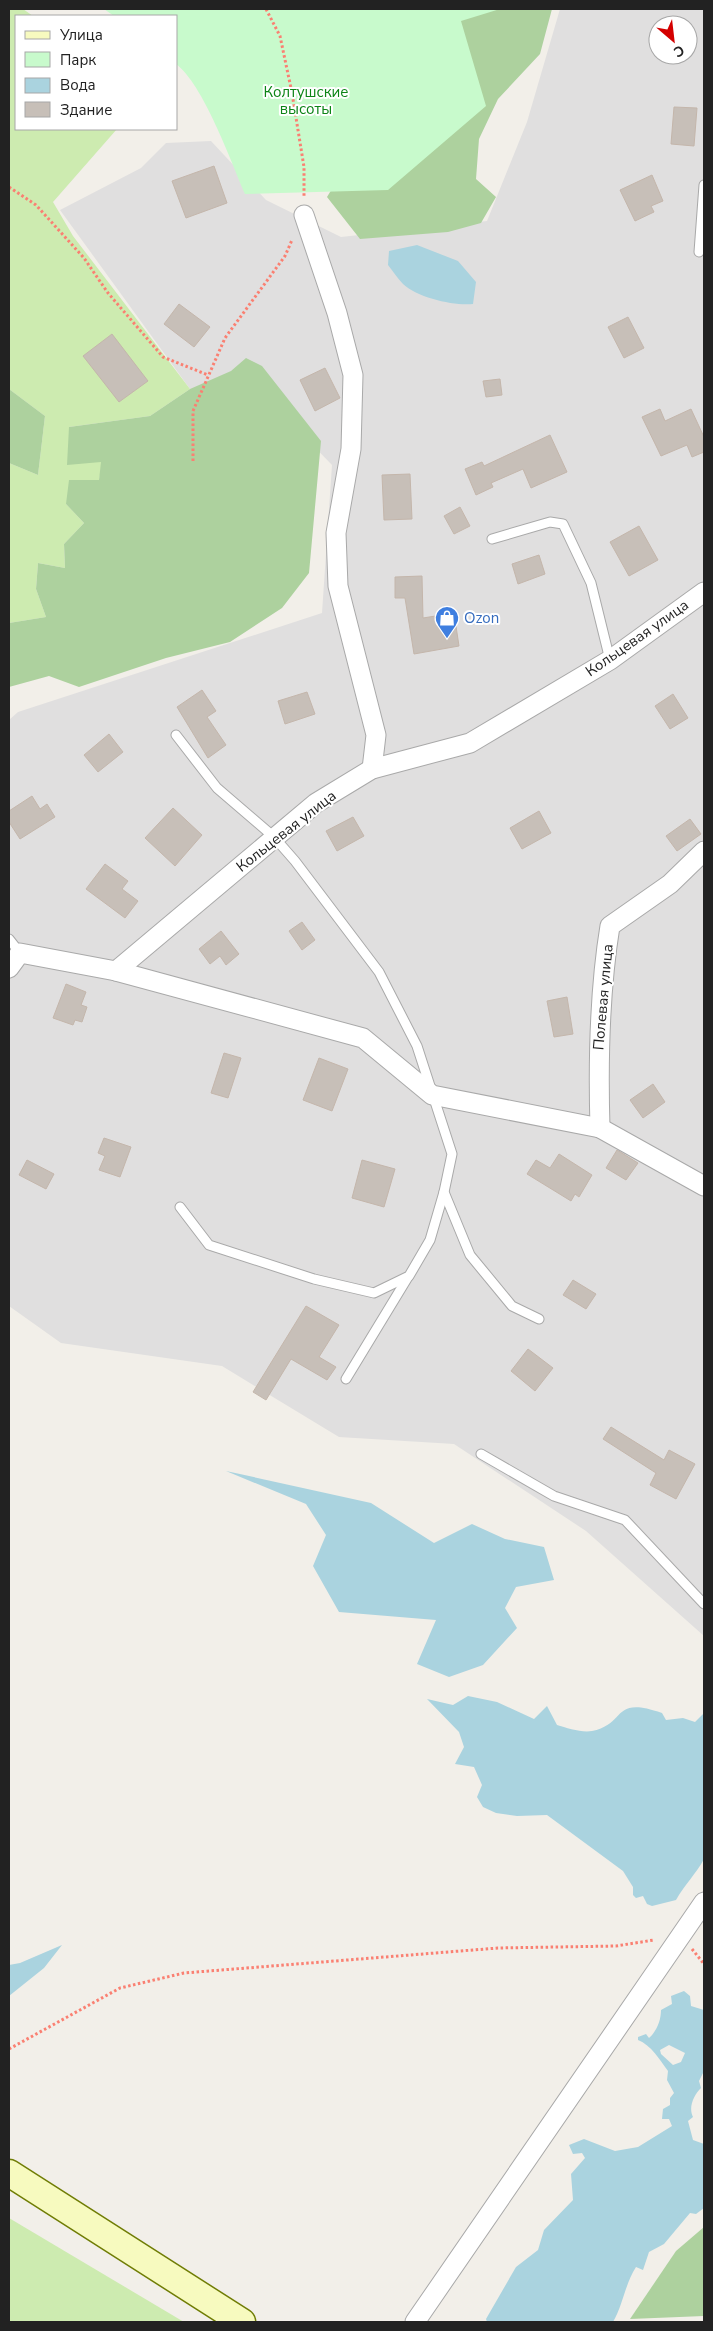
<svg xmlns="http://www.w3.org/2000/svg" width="713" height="2331" font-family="'Nunito Sans',sans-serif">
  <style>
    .residential { fill: #e0dfdf; fill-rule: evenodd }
    .grass { fill: #cdebb0 }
    .forest { fill: #add19e }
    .park { fill: #c8facc }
    .water { fill: #aad3df; fill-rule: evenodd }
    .building { fill: #c7bfb8; stroke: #c4b6ab }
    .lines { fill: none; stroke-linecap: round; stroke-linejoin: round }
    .lane-casing { stroke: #a9a9a9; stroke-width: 11 }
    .street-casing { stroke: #a9a9a9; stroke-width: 21 }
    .secondary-casing { stroke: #707d05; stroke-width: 29 }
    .path { stroke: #fa8072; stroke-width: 3; stroke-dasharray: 2.5 2.5; stroke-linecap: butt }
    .lane { stroke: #fff; stroke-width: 9 }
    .street { stroke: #fff; stroke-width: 19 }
    .secondary { stroke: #f7fabf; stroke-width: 26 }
    .labels { text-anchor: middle; stroke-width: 4; stroke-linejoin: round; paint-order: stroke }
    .park-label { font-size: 15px; fill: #0c8416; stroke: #fff }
    .shop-label { font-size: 15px; fill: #366cbe; stroke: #fff; text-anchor: start }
    .street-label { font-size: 15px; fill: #222; stroke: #fff }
  </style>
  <rect width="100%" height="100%" fill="#f2efe9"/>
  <path class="residential" d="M 560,9 L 704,9 L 704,1636 L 586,1531 L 454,1444 L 339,1437 L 222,1366 L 61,1343 L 9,1306 L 9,720 L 18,712 L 322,613 L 332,465 L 267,398 L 190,389 L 60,210 L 141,168 L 166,143 L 211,141 L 266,200 L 341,237 L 487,221 L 527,122 ZM 658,25 L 688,25 L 688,55 L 658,55 Z"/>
  <g class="grass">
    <path d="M 9,9 L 23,9 L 33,16 L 16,16 L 16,129 L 117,129 L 53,202 L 73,236 L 190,389 L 150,416 L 69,427 L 102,462 L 99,481 L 66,504 L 84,523 L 64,544 L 65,568 L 38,563 L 36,589 L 46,617 L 9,623 L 9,463 L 38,475 L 45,416 L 9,389 Z"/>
    <path d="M 9,2218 L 184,2322 L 9,2322 Z"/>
  </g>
  <g class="forest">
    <path d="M 359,9 L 552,9 L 540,54 L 498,99 L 479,139 L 476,179 L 496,197 L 481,223 L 448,232 L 360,239 L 327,197 L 344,169 Z"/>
    <path d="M 246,358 L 262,366 L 321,441 L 309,573 L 282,608 L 230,642 L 166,658 L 79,687 L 49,676 L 9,687 L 9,623 L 46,617 L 36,589 L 38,563 L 65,568 L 64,544 L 84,523 L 66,504 L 69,480 L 99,480 L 101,462 L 67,465 L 69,427 L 150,416 L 190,389 L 231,371 Z"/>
    <path d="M 9,389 L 45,416 L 38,475 L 9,463 Z"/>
    <path d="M 704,2227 L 704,2316 L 630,2319 L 676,2251 Z"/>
  </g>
  <path class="park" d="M 104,9 L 500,9 L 461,21 L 486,106 L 388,190 L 245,194 C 231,161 203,84 176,64 L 176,16 L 114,16 Z"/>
  <g class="water">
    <path d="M 417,245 L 458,261 L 476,282 L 473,304 C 454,306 418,298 403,284 C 397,278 393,271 388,265 L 389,251 Z"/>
    <path d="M 226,1471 L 371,1503 L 434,1543 L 472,1524 L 505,1539 L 544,1547 L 554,1580 L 516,1587 L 505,1608 L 517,1628 L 483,1665 L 449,1677 L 417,1664 L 436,1620 L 339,1612 L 313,1566 L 326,1535 L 306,1504 Z"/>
    <path d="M 468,1696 L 497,1702 L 534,1719 L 547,1706 L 557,1725 C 567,1728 582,1733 592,1731 C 627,1724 611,1695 662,1713 L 666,1720 L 683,1718 L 695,1722 L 704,1713 L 704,1859 C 696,1874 685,1884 676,1900 L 652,1906 L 647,1904 L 643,1896 L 636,1898 L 633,1895 L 633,1887 L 623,1871 L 547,1815 L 517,1816 L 496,1813 L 483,1807 L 477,1797 L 482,1785 L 474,1767 L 455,1764 L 464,1747 L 459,1732 L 427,1699 L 453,1705 Z"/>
    <path d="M 62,1945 L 44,1968 L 9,1996 L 9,1965 L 20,1963 Z"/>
    <path d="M 684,1991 L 690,1996 L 691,2006 L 704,2010 L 704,2071 L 699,2081 L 701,2088 C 694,2095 688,2107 693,2117 L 688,2121 L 693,2140 L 704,2144 L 704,2208 L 696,2214 L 690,2213 L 664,2244 L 649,2252 L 643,2270 L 636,2267 C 625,2284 623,2305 613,2322 L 487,2322 L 486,2319 L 516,2267 L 538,2250 L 544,2230 L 573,2200 L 571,2174 L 585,2158 L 582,2153 L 573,2154 L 569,2145 L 584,2139 L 615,2151 L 638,2147 L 672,2126 L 669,2119 L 662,2119 L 663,2109 L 670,2105 L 670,2098 L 674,2093 L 667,2080 L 668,2071 C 660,2060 651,2045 638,2040 L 638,2037 L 646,2034 L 649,2038 C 657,2031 661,2020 661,2010 L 672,2004 L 671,1996 ZM 669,2045 L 685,2053 L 681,2062 L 673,2065 L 661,2054 L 660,2050 Z"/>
  </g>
  <g class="building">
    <path d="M 674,107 L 697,108 L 694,146 L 671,144 Z"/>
    <path d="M 214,166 L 227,203 L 186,218 L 172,181 Z"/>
    <path d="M 652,175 L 663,201 L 651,206 L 654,212 L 635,221 L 620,190 Z"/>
    <path d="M 179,304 L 210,327 L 194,347 L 164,324 Z"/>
    <path d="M 628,317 L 644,348 L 624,358 L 608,327 Z"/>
    <path d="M 112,334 L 148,381 L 119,402 L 83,356 Z"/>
    <path d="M 325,368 L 340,398 L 315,411 L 300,380 Z"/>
    <path d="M 500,379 L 502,395 L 486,397 L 483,381 Z"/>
    <path d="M 660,409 L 665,421 L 691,409 L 704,437 L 704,452 L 692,457 L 687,445 L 661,456 L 642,417 Z"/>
    <path d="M 550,435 L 567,472 L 531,488 L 523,469 L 491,483 L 493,487 L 476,495 L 465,469 L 482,462 L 484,466 Z"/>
    <path d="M 410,474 L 412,519 L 384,520 L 382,475 Z"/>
    <path d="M 460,507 L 470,526 L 454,534 L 444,516 Z"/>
    <path d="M 639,526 L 658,560 L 629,576 L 610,542 Z"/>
    <path d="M 539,555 L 545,574 L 518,584 L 512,564 Z"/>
    <path d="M 422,576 L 423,618 L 454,613 L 459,646 L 414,654 L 405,598 L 395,598 L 395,577 Z"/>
    <path d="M 202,690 L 216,711 L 207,717 L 226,745 L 208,758 L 177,707 Z"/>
    <path d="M 307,692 L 315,714 L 285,724 L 278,701 Z"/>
    <path d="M 673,694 L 688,718 L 670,729 L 655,706 Z"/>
    <path d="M 109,734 L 123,752 L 98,772 L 84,755 Z"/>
    <path d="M 32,796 L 40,809 L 47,804 L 55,817 L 20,839 L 9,822 L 9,811 Z"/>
    <path d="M 173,808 L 202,835 L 175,866 L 145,838 Z"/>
    <path d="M 539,811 L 551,833 L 522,849 L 510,828 Z"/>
    <path d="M 353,817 L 364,836 L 337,851 L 326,831 Z"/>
    <path d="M 690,819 L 701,834 L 677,851 L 666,836 Z"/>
    <path d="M 105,864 L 128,881 L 122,889 L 138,901 L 125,918 L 86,889 Z"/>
    <path d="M 302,922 L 315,940 L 302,950 L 289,931 Z"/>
    <path d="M 221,931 L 239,954 L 226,965 L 220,956 L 210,964 L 199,949 Z"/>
    <path d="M 66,984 L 86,992 L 81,1005 L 87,1007 L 82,1022 L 75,1020 L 73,1025 L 53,1018 Z"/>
    <path d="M 567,997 L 573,1034 L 554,1037 L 547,1001 Z"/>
    <path d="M 224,1053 L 241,1058 L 228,1098 L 211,1093 Z"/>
    <path d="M 319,1058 L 348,1069 L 332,1111 L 303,1100 Z"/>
    <path d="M 653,1084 L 665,1102 L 643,1118 L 630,1100 Z"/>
    <path d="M 104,1138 L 131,1147 L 120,1177 L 99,1170 L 105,1156 L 98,1153 Z"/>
    <path d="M 617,1150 L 638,1163 L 626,1180 L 606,1168 Z"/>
    <path d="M 559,1154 L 592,1175 L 579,1197 L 575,1194 L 571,1201 L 527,1174 L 536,1160 L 550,1168 Z"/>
    <path d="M 27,1160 L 54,1174 L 46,1189 L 19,1175 Z"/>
    <path d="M 362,1160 L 395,1169 L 384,1207 L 352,1198 Z"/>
    <path d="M 573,1280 L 596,1294 L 586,1309 L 563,1295 Z"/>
    <path d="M 306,1306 L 339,1325 L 319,1357 L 336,1367 L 327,1380 L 291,1359 L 266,1400 L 253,1392 Z"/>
    <path d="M 528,1349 L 553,1368 L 535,1391 L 511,1371 Z"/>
    <path d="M 611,1427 L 664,1460 L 669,1450 L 695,1464 L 676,1499 L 650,1485 L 656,1473 L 603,1439 Z"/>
  </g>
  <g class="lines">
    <g class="lane-casing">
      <g id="lane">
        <path d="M 699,252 L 704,185"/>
        <path d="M 492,539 L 550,522 L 563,524 L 591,583 L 610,660"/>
        <path d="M 176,735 L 217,788 L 274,837 L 295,861 L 379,972 L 417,1046 L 452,1154 L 444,1192 L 470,1255 L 512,1306 L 539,1319"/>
        <path d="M 9,939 L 20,953"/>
        <path d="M 180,1207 L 209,1245 L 314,1279 L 374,1293 L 409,1276 L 430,1240 L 444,1192"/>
        <path d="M 346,1379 L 408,1277"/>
        <path d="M 481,1454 L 554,1496 L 625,1520 L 704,1604"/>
      </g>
    </g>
    <g class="street-casing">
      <g id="street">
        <path d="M 304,215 L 337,313 L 353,375 L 351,449 L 336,533 L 338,586 L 376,735 L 372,769"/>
        <path d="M 9,968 L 20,953 L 116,971 L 316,803 L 372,769 L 470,743 L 610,660 L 704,592"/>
        <path d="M 116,971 L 363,1038 L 432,1095 L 600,1128 L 704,1186"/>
        <path d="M 600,1128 C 598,1060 599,993 610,926 L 670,884 L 704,851"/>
        <path d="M 415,2322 L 704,1902"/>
      </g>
    </g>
    <g class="secondary-casing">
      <path id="secondary" d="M 9,2173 L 242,2322"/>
    </g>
    <g class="path">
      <path d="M 266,9 L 280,36 L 292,93 L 304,167 L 304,197"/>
      <path d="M 9,187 L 36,205 L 84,258 L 108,293 L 163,357 L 208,375"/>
      <path d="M 193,461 L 193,411 L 225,338 L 285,256 L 292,240"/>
      <path d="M 692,1949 L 704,1964"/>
      <path d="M 9,2049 L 120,1988 L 184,1973 L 498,1948 L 616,1946 L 654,1940"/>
    </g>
    <use href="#lane" class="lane"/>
    <use href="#street" class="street"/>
    <use href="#secondary" class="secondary"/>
  </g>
  <defs>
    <g id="shop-pin" transform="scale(1.25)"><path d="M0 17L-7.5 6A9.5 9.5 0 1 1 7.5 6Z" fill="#3f7fe0" stroke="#fff"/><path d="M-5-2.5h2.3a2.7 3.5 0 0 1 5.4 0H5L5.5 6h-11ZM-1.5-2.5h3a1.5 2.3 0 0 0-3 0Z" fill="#fff"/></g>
  </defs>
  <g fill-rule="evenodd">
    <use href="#shop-pin" x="447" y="618"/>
  </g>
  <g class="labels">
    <g class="park-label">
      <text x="306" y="97">Колтушские<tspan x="306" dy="17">высоты</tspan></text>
    </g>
    <g class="shop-label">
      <text x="464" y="623">Ozon</text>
    </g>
    <g class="street-label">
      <text transform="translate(637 638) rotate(-35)" y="5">Кольцевая улица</text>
      <text transform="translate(286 831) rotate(-38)" y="5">Кольцевая улица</text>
      <text transform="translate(603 997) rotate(-85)" y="5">Полевая улица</text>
    </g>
  </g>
  <rect width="713" height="2331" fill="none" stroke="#222222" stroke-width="20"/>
  <rect x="15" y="15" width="162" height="115" fill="#ffffff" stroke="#a7a7a7"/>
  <rect x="25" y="31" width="25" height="8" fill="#f7fabf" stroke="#a7a7a7"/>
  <text x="60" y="40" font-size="15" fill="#222222">Улица</text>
  <rect x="25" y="52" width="25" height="15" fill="#c8facc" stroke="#a7a7a7"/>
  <text x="60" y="65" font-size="15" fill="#222222">Парк</text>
  <rect x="25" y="78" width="25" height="15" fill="#aad3df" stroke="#a7a7a7"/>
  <text x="60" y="90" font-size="15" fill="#222222">Вода</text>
  <rect x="25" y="102" width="25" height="15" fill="#c7bfb8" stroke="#a7a7a7"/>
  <text x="60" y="115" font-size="15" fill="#222222">Здание</text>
  <g transform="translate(673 40) rotate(152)"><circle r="24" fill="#ffffff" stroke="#a7a7a7"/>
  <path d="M0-4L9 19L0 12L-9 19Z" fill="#d40000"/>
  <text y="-8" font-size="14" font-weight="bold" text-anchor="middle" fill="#222222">С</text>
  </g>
</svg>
